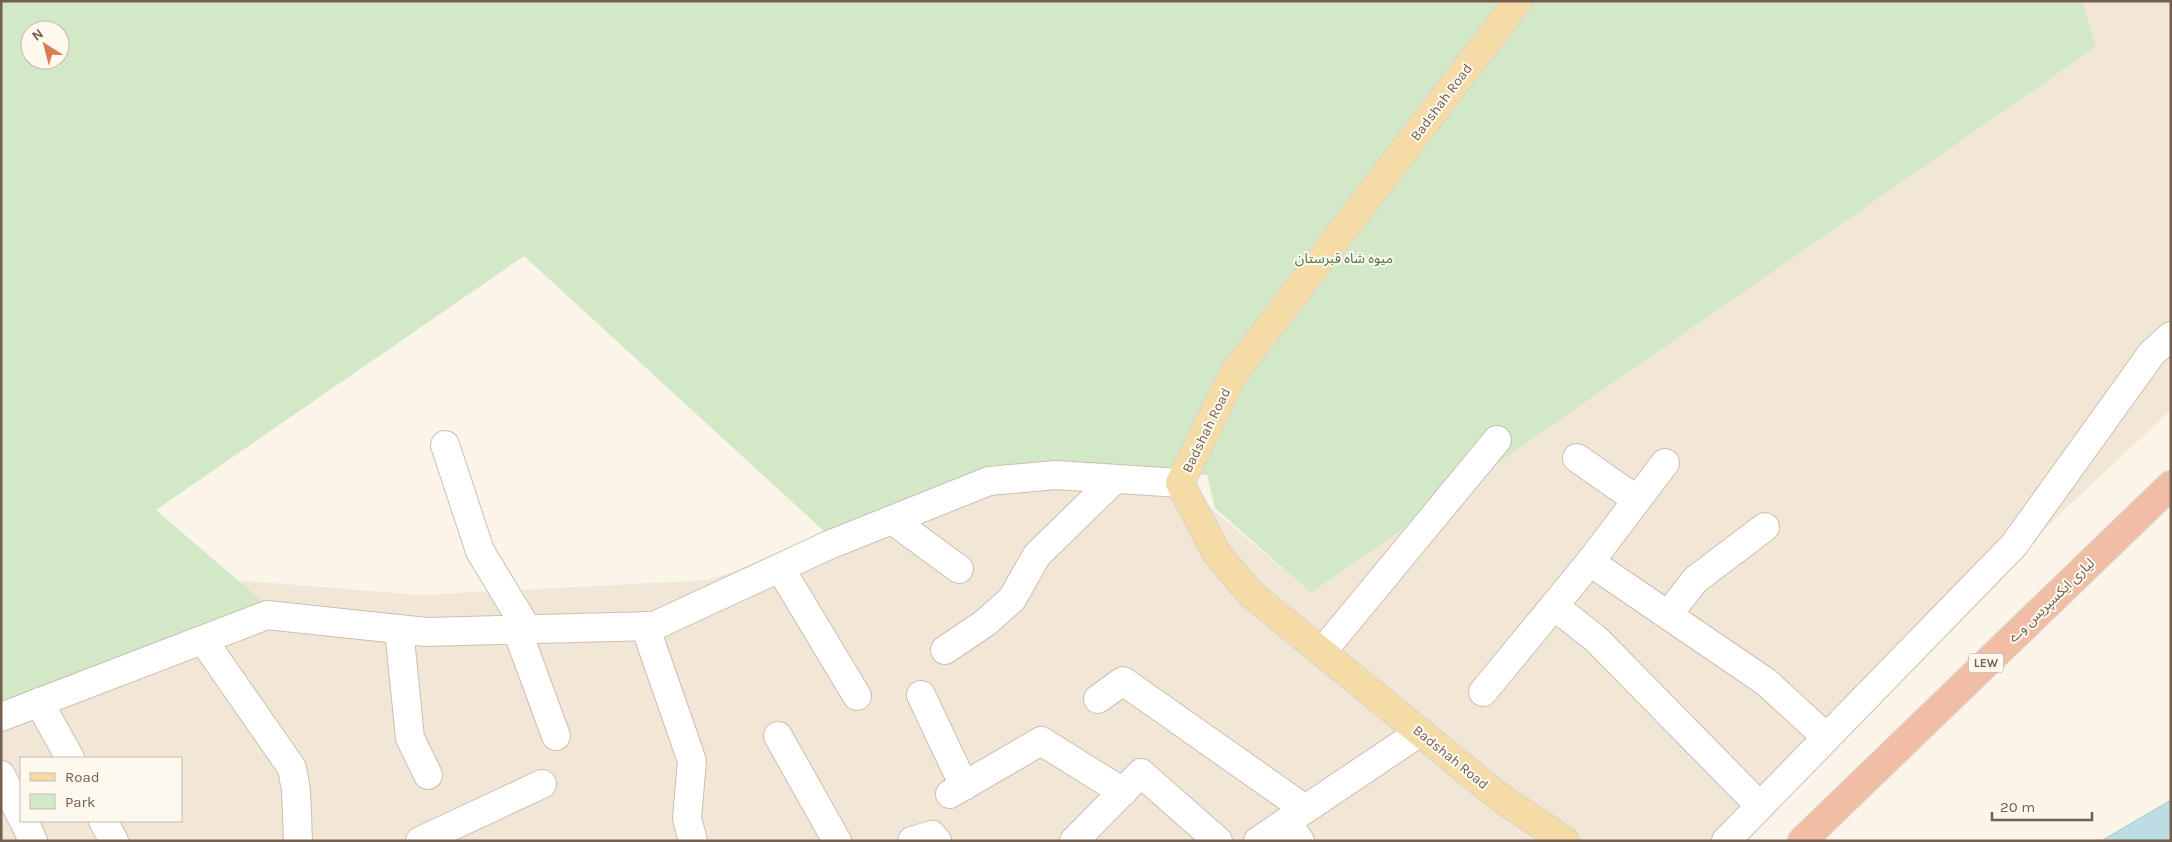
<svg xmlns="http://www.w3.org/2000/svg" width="2172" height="842" font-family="Karla,'Noto Sans Arabic',sans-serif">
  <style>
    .residential { fill: #f2e7d7; fill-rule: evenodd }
    .green { fill: #d3e8c7; fill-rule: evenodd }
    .water { fill: #bedce4; stroke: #a5cbd5 }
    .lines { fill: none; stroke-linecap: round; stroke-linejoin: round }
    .minor-casing { stroke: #cdbeaf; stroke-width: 30 }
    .major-casing { stroke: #d8d2cd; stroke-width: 30 }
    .highway-casing { stroke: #d8d2cd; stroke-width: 30 }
    .minor { stroke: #fff; stroke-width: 28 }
    .major { stroke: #f5dca6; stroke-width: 28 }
    .highway { stroke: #f1bda4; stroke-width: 28 }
    .labels { text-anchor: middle; stroke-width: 4; stroke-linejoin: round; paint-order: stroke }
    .shield { fill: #fef9ef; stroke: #9d8c7e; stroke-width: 1 }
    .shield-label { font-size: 12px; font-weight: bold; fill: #745e4e }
    .street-label { font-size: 14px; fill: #745e4e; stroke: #fef9ef }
    .park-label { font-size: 14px; fill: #537846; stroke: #fef9ef }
  </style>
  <rect width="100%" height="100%" fill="#fbf5e9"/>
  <path class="residential" d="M 2082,1 L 2171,1 L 2171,410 L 1711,841 L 1,841 L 1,561 L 420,595 L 707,580 L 1142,449 L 1311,593 L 2096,47 ZM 21,758 L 181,758 L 181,821 L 21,821 Z"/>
  <path class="green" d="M 1,1 L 2082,1 L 2096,47 L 1311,593 L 1215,508 L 1207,475 L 994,465 L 826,533 L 524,256 L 156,510 L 268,606 L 111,664 L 1,700 ZM 30,30 L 60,30 L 60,60 L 30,60 Z"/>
  <path class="water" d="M 2171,800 L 2171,841 L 2101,841 Z"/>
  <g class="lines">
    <g class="minor-casing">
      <g id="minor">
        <path d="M 445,445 L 480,551 L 527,629"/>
        <path d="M 1577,458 L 1637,500"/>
        <path d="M 892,520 L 959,569"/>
        <path d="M 1590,562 L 1766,682 L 1826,737"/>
        <path d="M 780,568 L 857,696"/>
        <path d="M 1554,606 L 1596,639 L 1760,806"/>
        <path d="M 1668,615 L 1695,580 L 1765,527"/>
        <path d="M 645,626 L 692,761 L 687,818 L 693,841"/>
        <path d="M 399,629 L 410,738 L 428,775"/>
        <path d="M 517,630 L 556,736"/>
        <path d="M 203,640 L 292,768 L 296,790 L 298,841"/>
        <path d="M 945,650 L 985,623 L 1012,599 L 1037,555 L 1115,479"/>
        <path d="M 1322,652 L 1497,440"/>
        <path d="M 1483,692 L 1590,562 L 1665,463"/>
        <path d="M 921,695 L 964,786"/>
        <path d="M 1098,699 L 1123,681 L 1305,809"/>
        <path d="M 39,702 L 70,758"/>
        <path d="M 1,717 L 267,615 L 426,632 L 654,626 L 829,545 L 989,481 L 1056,475 L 1180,483"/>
        <path d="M 778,736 L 837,841"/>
        <path d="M 1,775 L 21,816"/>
        <path d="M 950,794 L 1041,741 L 1123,792"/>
        <path d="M 24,821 L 33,841"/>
        <path d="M 103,821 L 114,841"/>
        <path d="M 1286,822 L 1300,841"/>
        <path d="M 420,841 L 542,784"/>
        <path d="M 912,841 L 932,835 L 937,841"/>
        <path d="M 1074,841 L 1141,773 L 1218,841"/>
        <path d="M 1258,841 L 1420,732"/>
        <path d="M 1726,841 L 2014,545 L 2152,353 L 2171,336"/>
      </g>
    </g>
    <g class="major-casing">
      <path id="major" d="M 1518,1 L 1234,373 L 1180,483 L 1217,554 L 1251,594 L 1498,796 L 1565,841"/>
    </g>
    <g class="highway-casing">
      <path id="highway" d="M 1802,841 L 2171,485"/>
    </g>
    <use href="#minor" class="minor"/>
    <use href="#major" class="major"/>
    <use href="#highway" class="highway"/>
  </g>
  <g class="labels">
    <rect class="shield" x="1968.5" y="653.5" width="35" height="19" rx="4"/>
    <g class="shield-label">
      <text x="1986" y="667">LEW</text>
    </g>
    <g class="street-label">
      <text transform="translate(1441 102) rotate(-53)" y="5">Badshah Road</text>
      <text transform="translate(1206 430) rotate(-64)" y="5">Badshah Road</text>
      <text transform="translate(2051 600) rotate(-44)" y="5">لیاری ایکسپریس وے</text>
      <text transform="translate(1451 757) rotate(39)" y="5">Badshah Road</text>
    </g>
    <g class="park-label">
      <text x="1344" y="263">میوہ شاہ قبرستان</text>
    </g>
  </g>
  <rect width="2172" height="842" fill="none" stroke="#745e4e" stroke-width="5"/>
  <rect x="20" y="757" width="162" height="65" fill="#fef9ef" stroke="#c7bbaf"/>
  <rect x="30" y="773" width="25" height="8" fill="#f5dca6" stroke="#c7bbaf"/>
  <text x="65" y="782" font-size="15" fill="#745e4e">Road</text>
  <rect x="30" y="794" width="25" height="15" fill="#d3e8c7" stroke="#c7bbaf"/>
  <text x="65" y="807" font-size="15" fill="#745e4e">Park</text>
  <g transform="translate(45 45) rotate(324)"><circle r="24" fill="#fef9ef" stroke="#c7bbaf"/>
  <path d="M0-4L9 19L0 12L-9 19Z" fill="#dc7c56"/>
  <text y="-8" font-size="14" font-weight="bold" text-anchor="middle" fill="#745e4e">N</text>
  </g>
  <path d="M1992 812v8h100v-8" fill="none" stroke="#745e4e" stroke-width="2.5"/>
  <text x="2000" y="812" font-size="15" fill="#745e4e" stroke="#fef9ef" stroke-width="4" paint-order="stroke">20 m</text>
</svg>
